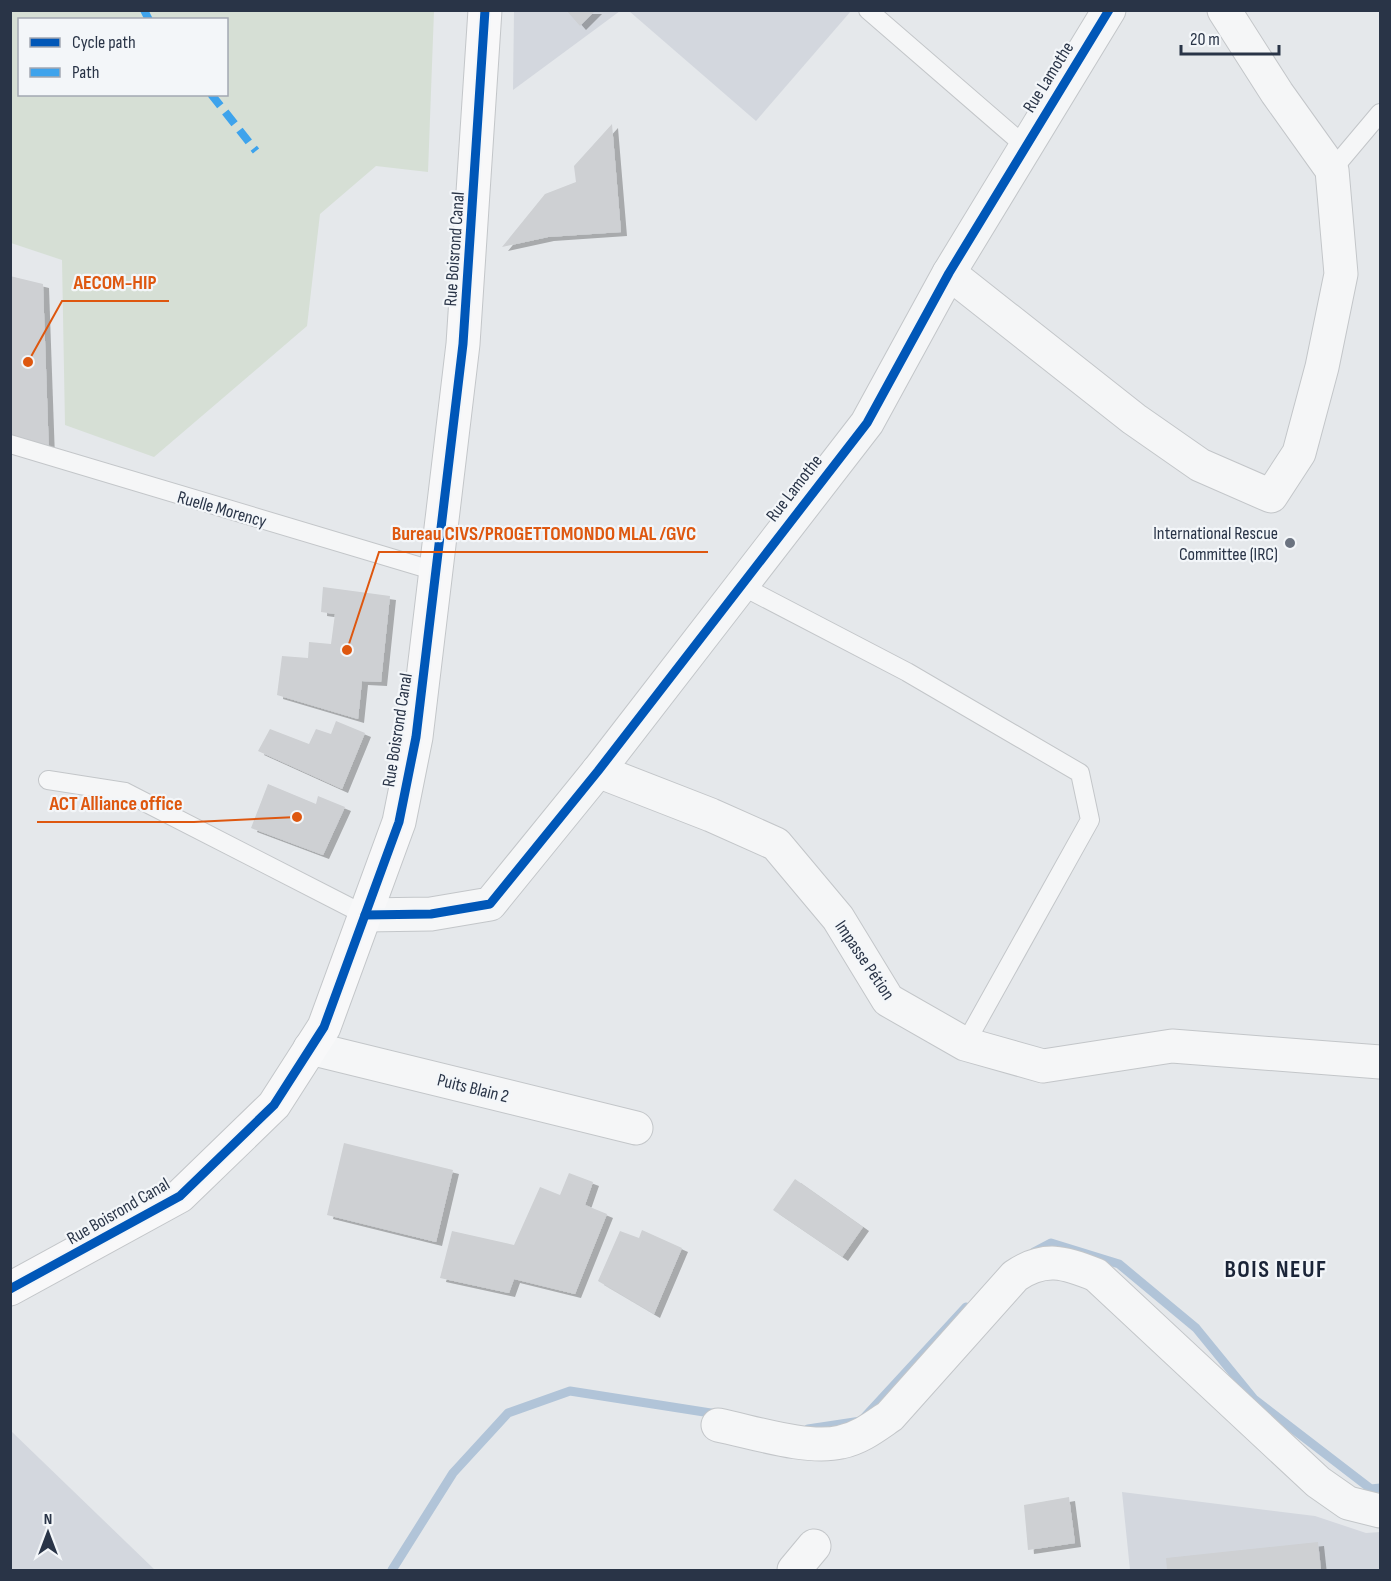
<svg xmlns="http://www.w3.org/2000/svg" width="1391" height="1581" font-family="'Sofia Sans Condensed',sans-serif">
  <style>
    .built { fill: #d3d7de }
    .green { fill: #d6dfd5; fill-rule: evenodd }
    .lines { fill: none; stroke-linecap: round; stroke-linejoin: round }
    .stream { stroke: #b1c4d8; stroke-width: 9 }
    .building { fill: #ced0d3; filter: url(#shadow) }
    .lane-casing { stroke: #c3c6c9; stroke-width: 20 }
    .street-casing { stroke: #c3c6c9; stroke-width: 35 }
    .secondary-casing { stroke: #c3c6c9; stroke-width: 35 }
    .lane { stroke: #f5f6f7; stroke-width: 18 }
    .street { stroke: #f5f6f7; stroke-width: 33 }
    .secondary { stroke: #f8f8f9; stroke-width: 33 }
    .quiet { stroke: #3ea3ec; stroke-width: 8; stroke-dasharray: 15 8; stroke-linecap: butt }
    .cycleway-casing { stroke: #f3f6f9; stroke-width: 13 }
    .cycleway { stroke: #0057b8; stroke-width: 9 }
    .poi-dot { fill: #6b7380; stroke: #f3f6f9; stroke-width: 2 }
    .labels { text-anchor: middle; stroke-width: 4.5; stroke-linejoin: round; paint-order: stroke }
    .street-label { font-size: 18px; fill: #293447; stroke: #f3f6f9 }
    .poi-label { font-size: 18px; fill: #293447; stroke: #f3f6f9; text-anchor: end }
    .district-label { font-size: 24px; font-weight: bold; letter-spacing: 1.5px; fill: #1b2538; stroke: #f3f6f9 }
    .leader { fill: none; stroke: #de570f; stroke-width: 2 }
    .callout-dot { fill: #de570f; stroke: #f3f6f9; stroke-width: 2 }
    .callout-label { font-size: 20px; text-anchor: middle; font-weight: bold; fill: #de570f; stroke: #f3f6f9; stroke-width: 4.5; stroke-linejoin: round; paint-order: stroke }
  </style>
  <defs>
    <filter id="shadow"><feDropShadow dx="6" dy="4" stdDeviation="0" flood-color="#0004"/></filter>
  </defs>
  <rect width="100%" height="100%" fill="#e5e8eb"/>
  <g class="built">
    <path d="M 514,11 L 620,11 L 513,90 Z"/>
    <path d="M 629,11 L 851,11 L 756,121 Z"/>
    <path d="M 11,1431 L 155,1570 L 11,1570 Z"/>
    <path d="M 1122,1492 L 1315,1516 L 1366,1533 L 1380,1532 L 1380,1570 L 1130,1570 Z"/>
  </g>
  <path class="green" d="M 11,10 L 434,11 L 428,172 L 376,166 L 320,214 L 307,326 L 154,457 L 65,425 L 62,260 L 11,243 ZM 20,20 L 226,20 L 226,94 L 20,94 Z"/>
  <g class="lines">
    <g class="stream">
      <path d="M 1034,1252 L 1051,1243 L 1119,1264 L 1196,1328 L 1254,1399 L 1371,1489 L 1380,1488"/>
      <path d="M 808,1429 L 861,1421 L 966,1307"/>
      <path d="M 392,1570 L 453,1473 L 508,1413 L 570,1391 L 717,1414"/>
    </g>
  </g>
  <g class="building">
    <path d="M 566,10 L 596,10 L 580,26 Z"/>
    <path d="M 612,124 L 621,232 L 548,237 L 502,247 L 545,194 L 576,182 L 574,166 Z"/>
    <path d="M 10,276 L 43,284 L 49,454 L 10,441 Z"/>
    <path d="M 323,587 L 390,596 L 381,682 L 362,681 L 358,719 L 277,695 L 282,656 L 308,658 L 309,642 L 331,644 L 335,614 L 321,612 Z"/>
    <path d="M 336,721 L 365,733 L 342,789 L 258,751 L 270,729 L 309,744 L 316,729 L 331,734 Z"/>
    <path d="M 268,784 L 316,804 L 318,796 L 345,807 L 323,855 L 251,828 Z"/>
    <path d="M 344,1143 L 453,1170 L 436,1242 L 327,1215 Z"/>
    <path d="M 569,1173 L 593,1182 L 585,1205 L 607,1214 L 575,1294 L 514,1279 L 509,1293 L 440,1278 L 452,1231 L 514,1245 L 540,1187 L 560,1195 Z"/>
    <path d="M 795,1179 L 863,1227 L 842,1257 L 773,1210 Z"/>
    <path d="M 642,1230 L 682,1248 L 654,1314 L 598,1281 L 620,1231 L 639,1238 Z"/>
    <path d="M 1069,1497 L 1075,1543 L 1028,1550 L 1024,1505 Z"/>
    <path d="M 1318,1542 L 1321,1570 L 1167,1570 L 1166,1558 Z"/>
  </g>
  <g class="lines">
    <g class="lane-casing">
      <g id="lane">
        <path d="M 868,10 L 1025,146"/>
        <path d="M 1332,170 L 1380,113"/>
        <path d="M 10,444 L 435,571"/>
        <path d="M 740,585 L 907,672 L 1080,773 L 1090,820 L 965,1044"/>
        <path d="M 48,780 L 125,792 L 365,915"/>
      </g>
    </g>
    <g class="street-casing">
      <g id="street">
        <path d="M 949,273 L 1134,419 L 1200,465 L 1271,496 L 1299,453 L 1322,367 L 1341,274 L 1332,170 L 1277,93 L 1224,10"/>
        <path d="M 598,771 L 711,815 L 776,844 L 838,918 L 888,1000 L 965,1044 L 1043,1066 L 1172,1046 L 1380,1062"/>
        <path d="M 365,915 L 431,914 L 490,904 L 598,771 L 867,423 L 949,273 L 1109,10"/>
        <path d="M 310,1048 L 636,1128"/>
        <path d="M 718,1425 C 753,1432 807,1450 841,1442 C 860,1438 874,1427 890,1416 L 1015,1276 C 1044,1256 1065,1262 1096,1275 L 1318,1482 L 1348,1503 L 1380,1511"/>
        <path d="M 794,1570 L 814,1546"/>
      </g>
    </g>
    <g class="secondary-casing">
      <path id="secondary" d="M 10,1289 L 180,1196 L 274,1105 L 324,1027 L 399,822 L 416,737 L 463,344 L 485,10"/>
    </g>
    <use href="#lane" class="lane"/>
    <use href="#street" class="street"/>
    <use href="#secondary" class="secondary"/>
    <g class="quiet">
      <path d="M 144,10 L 149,20"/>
      <path d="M 211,94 L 256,151"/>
    </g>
    <g class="cycleway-casing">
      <g id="cycleway">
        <path d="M 365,915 L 431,914 L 490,904 L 598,771 L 867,423 L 949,273 L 1109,10"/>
        <path d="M 10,1289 L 180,1196 L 274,1105 L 324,1027 L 399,822 L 416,737 L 463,344 L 485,10"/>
      </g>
    </g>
    <use href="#cycleway" class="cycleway"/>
  </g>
  <circle class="poi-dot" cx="1290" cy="543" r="6"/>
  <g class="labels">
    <g class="street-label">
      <text transform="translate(1048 77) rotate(-58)" y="6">Rue Lamothe</text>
      <text transform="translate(454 249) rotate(-86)" y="6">Rue Boisrond Canal</text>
      <text transform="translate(794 488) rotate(-52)" y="6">Rue Lamothe</text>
      <text transform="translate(222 509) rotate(16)" y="6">Ruelle Morency</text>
      <text transform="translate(397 730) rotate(-81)" y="6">Rue Boisrond Canal</text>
      <text transform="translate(865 960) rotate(56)" y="6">Impasse Pétion</text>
      <text transform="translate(473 1088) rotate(14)" y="6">Puits Blain 2</text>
      <text transform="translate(118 1211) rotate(-30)" y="6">Rue Boisrond Canal</text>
    </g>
    <g class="poi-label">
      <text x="1278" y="539">International Rescue<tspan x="1278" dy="21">Committee (IRC)</tspan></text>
    </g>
    <g class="district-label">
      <text x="1276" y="1277">BOIS NEUF</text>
    </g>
  </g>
  <path class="leader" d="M28 362L62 301H169M347 650L379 552H708M297 817L194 822H37"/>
  <g class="callout-dot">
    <circle cx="28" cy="362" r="6"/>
    <circle cx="347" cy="650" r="6"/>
    <circle cx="297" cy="817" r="6"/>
  </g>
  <g class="callout-label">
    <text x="115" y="289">AECOM-HIP</text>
    <text x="544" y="540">Bureau CIVS/PROGETTOMONDO MLAL /GVC</text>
    <text x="116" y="810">ACT Alliance office</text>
  </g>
  <rect width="1391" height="1581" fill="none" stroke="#293447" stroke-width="24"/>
  <rect x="18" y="18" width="210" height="78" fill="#f3f6f9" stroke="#a2a8b2" stroke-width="1.5"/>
  <rect x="30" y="38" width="30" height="9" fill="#0057b8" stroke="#a2a8b2" stroke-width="1.5"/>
  <text x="72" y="48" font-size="18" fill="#293447">Cycle path</text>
  <rect x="30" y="68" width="30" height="9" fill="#3ea3ec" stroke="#a2a8b2" stroke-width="1.5"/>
  <text x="72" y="78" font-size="18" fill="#293447">Path</text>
  <g transform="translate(48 1533)" stroke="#f3f6f9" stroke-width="4.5" paint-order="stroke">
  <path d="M0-4.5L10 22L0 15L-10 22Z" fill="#293447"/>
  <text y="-9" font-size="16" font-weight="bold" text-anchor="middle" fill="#293447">N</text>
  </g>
  <path d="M1181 45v9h98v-9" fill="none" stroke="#293447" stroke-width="3"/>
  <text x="1190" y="45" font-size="18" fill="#293447" stroke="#f3f6f9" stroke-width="4.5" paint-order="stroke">20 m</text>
</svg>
